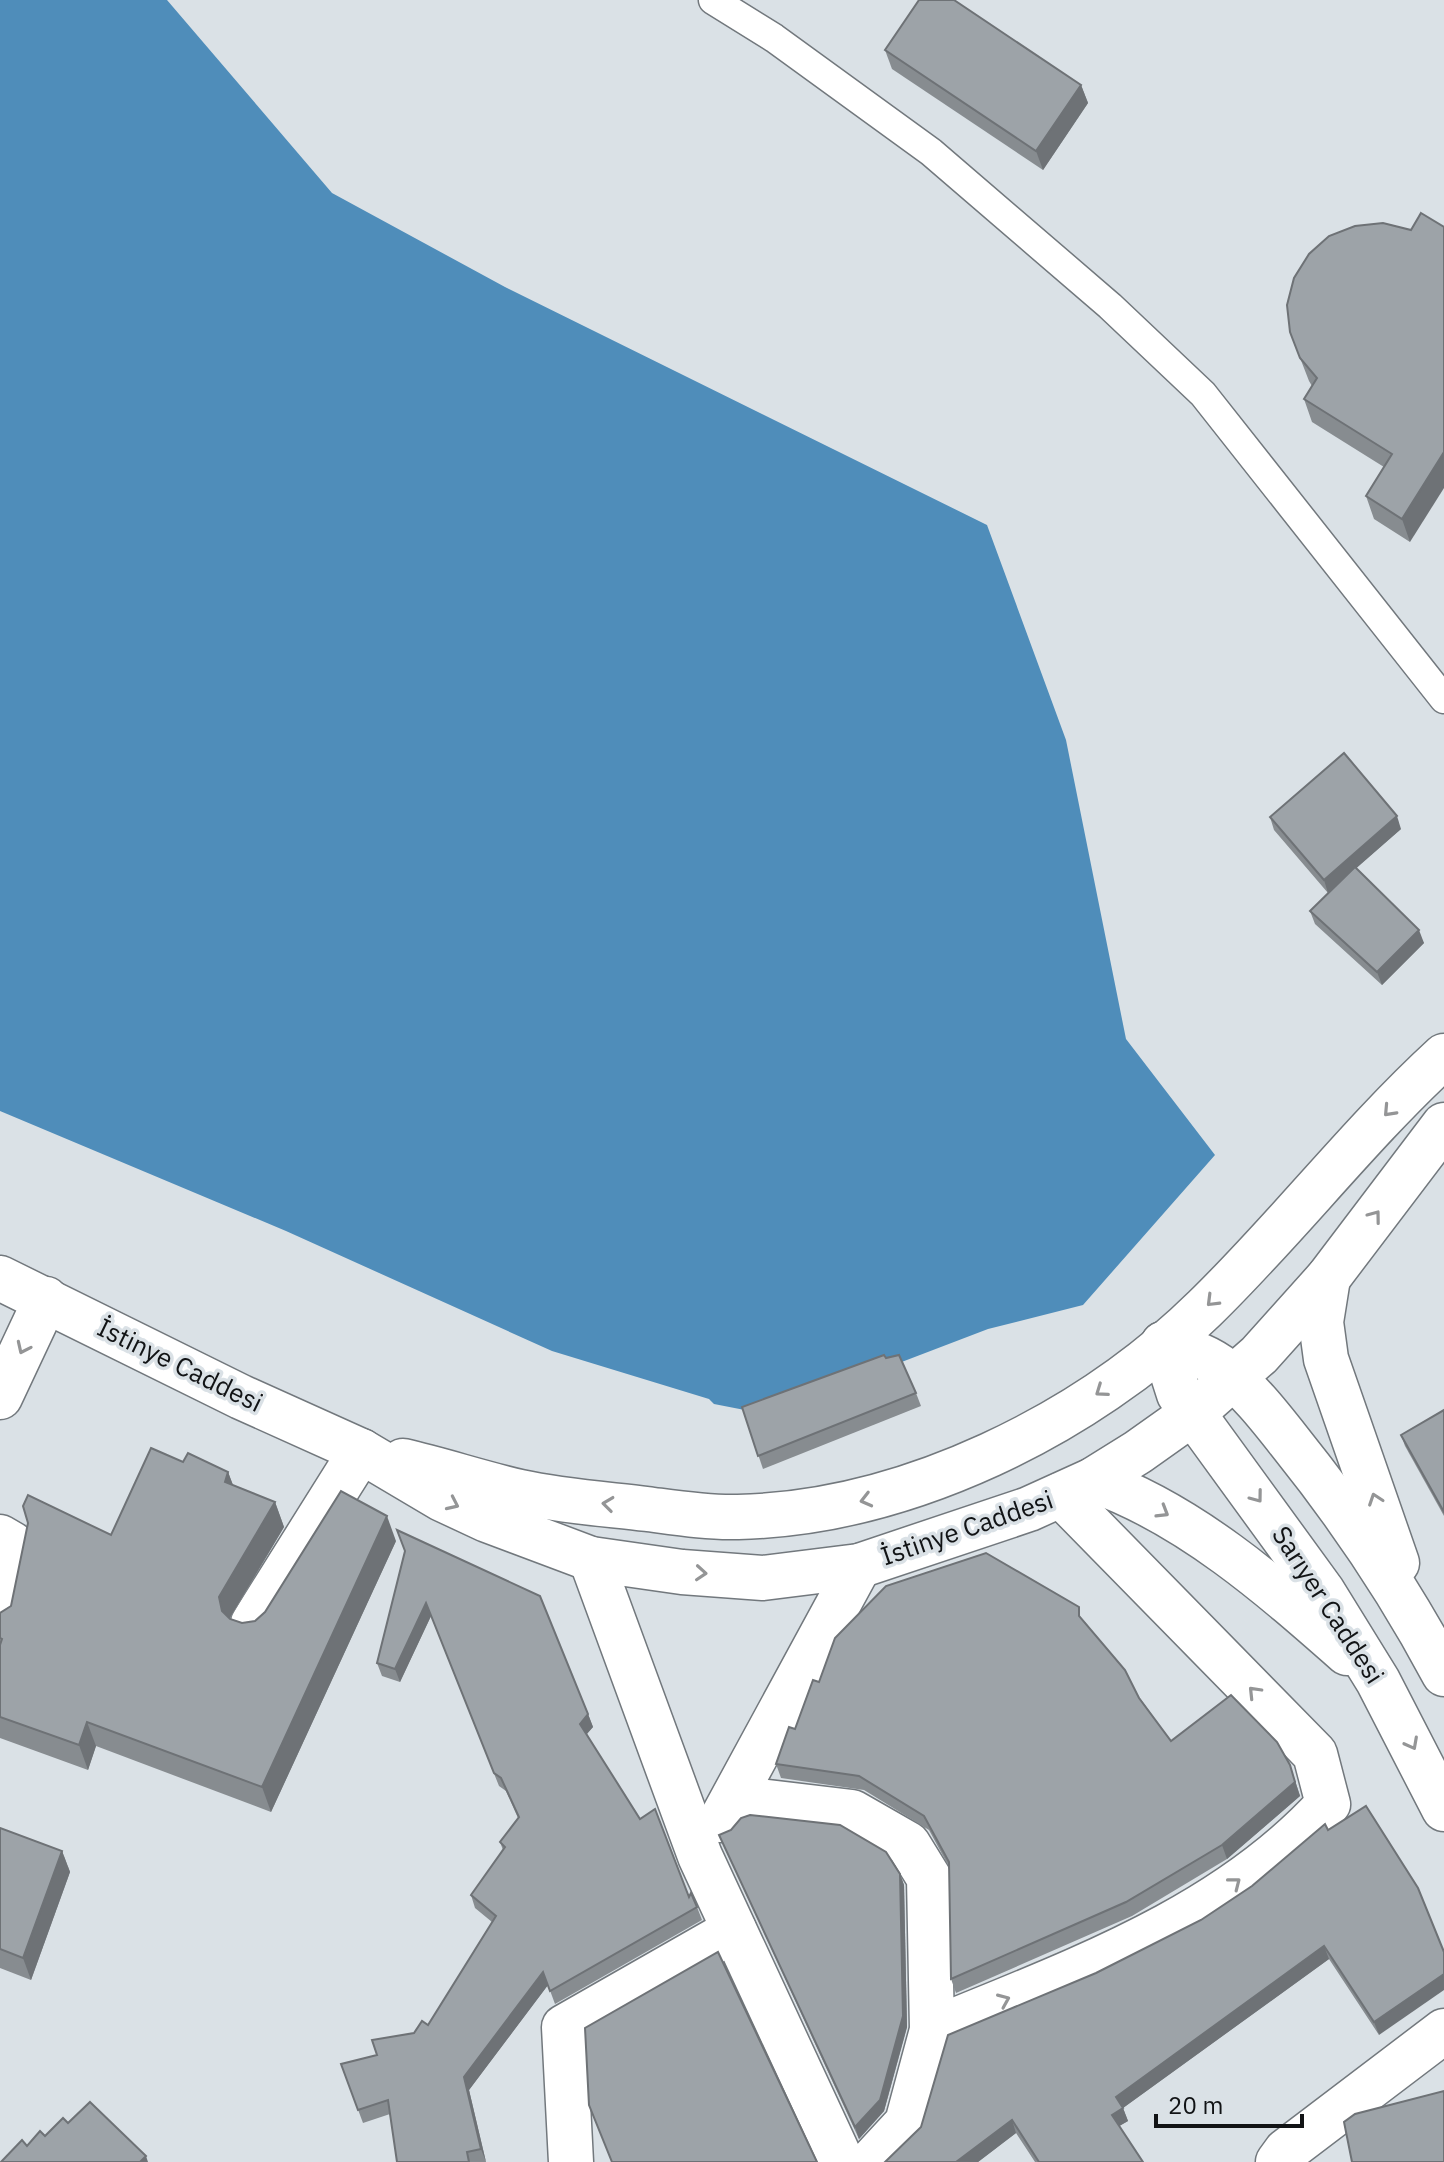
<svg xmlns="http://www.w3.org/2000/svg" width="1444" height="2162" font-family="'IBM Plex Sans',sans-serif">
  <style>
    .water { fill: #4f8dba }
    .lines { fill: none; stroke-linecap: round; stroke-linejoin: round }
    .lane-casing { stroke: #72787d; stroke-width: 31 }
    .street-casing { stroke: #72787d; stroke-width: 47 }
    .primary-casing { stroke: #72787d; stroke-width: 47 }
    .lane { stroke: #fff; stroke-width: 28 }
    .street { stroke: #fff; stroke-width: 44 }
    .primary { stroke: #fff; stroke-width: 44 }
    .wall { fill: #878c90 }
    .shaded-wall { fill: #6e7276 }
    .building { fill: #9da3a8; stroke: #6e7276; stroke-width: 2 }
    .oneway { stroke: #949596 }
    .labels { text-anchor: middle; stroke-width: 7; stroke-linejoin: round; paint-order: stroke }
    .street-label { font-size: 26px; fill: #111315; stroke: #dae1e6 }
  </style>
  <rect width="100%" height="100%" fill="#dae1e6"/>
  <path class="water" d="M 0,0 L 167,0 L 332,193 L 505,287 L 987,525 L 1066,740 L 1126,1039 L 1215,1155 L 1083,1305 L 988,1329 L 831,1389 L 755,1412 L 714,1404 L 709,1399 L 552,1351 L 286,1231 L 0,1111 Z"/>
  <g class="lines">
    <g class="lane-casing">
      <path id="lane" d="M 713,0 L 774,38 L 931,152 L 1110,306 L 1203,394 L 1444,699"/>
    </g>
    <g class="street-casing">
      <g id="street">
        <path d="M 0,1397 L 46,1299"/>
        <path d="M 0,1537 L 12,1544 L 0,1615"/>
        <path d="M 591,1559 L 700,1856 L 842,2162"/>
        <path d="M 253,1623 L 361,1451"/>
        <path d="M 734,1798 L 852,1812 L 908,1844 L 929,1878 L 932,2030 L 907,2123 L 871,2162"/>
        <path d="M 721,1820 L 859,1566"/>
        <path d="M 932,2030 C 1071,1972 1224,1919 1328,1804 L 1315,1754 L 1061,1495"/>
        <path d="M 571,2162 L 564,2027 L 734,1930"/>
        <path d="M 1278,2162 L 1286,2151 L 1444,2031"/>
      </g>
    </g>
    <g class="primary-casing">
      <g id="primary">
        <path d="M 0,1278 L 241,1397 L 361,1451 L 442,1499 L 487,1520 L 591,1559 L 682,1572 L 763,1578 L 859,1566 L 1029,1509 L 1093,1480 L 1138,1452 L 1193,1413 L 1259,1355 L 1328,1278 L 1444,1125"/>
        <path d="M 1328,1278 L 1321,1322 L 1326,1359 L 1397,1563"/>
        <path d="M 1163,1344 L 1179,1394 L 1323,1592 L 1378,1681 L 1444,1809"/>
        <path d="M 1163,1344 C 1183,1349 1202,1354 1219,1366 C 1248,1388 1271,1418 1293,1446 C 1350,1517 1401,1593 1444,1674"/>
        <path d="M 403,1461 C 442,1470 481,1483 520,1492 C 561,1501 605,1504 647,1509 C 677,1513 708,1518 738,1517 C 906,1513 1086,1425 1205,1308 C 1288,1227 1359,1134 1444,1056"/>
        <path d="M 1093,1480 C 1189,1514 1271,1586 1347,1653"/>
      </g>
    </g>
    <use href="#lane" class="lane"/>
    <use href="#street" class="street"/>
    <use href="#primary" class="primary"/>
  </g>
  <g class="wall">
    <path d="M 885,50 L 1081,85 L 1088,103 L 1043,170 L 892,69 Z"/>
    <path d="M 1411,230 L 1410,542 L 1374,519 L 1366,496 L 1384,467 L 1312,422 L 1304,399 L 1312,386 L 1309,381 L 1290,332 Z"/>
    <path d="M 1270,817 L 1401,829 L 1356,868 L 1424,943 L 1382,985 L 1315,924 L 1310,911 L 1328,893 L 1274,830 Z"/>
    <path d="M 886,1358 L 916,1393 L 921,1406 L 763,1469 L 742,1407 Z"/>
    <path d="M 1444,1410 L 1444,1516 L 1405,1446 L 1401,1435 Z"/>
    <path d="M 183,1462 L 228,1472 L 233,1485 L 275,1502 L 284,1527 L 230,1619 L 242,1623 L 255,1621 L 396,1541 L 271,1812 L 96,1746 L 88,1770 L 0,1738 L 0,1613 L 111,1535 Z"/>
    <path d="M 405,1551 L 588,1714 L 593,1727 L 586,1735 L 689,1897 L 697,1907 L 702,1920 L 555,2004 L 548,1985 L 469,2090 L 486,2162 L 397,2162 L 390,2114 L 363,2123 L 341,2064 L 377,2055 L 428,2025 L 492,1922 L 475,1908 L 471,1895 L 503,1850 L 500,1842 L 518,1818 L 506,1791 L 499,1786 L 431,1616 L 400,1682 L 382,1676 L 377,1663 Z"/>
    <path d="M 1085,1622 L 1171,1741 L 1290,1765 L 1300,1796 L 1227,1859 L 1132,1916 L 956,1993 L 951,1979 L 949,1867 L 929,1830 L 864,1790 L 781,1778 L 776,1764 L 819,1682 Z"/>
    <path d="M 1325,1824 L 1379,2035 L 1329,1959 L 1123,2108 L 1128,2121 L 1119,2126 L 1143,2162 L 1035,2162 L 1016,2133 L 978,2162 L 885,2162 L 1096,1973 L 1201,1920 L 1252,1886 Z"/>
    <path d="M 0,1828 L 62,1851 L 70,1872 L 31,1980 L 0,1968 Z"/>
    <path d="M 719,1835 L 900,1874 L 904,1885 L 907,2027 L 884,2111 L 859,2139 Z"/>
  </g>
  <g class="shaded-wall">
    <path d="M 1081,85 L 1088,103 L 1043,170 L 1036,151 Z"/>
    <path d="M 1444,452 L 1444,488 L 1410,542 L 1402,519 Z"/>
    <path d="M 1397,816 L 1401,829 L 1328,893 L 1324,880 Z"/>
    <path d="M 1419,930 L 1424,943 L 1382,985 L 1377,972 Z"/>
    <path d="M 228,1472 L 237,1496 L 225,1482 Z"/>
    <path d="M 275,1502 L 284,1527 L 228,1621 L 222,1611 L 219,1597 Z"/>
    <path d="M 387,1516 L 396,1541 L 271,1812 L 262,1787 Z"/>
    <path d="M 426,1603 L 431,1616 L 400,1682 L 395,1669 Z"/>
    <path d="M 588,1714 L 593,1727 L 584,1737 L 580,1724 Z"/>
    <path d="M 87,1722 L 96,1746 L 88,1770 L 79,1745 Z"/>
    <path d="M 1290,1765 L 1300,1796 L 1227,1859 L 1222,1845 Z"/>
    <path d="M 62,1851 L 70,1872 L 31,1980 L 23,1958 Z"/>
    <path d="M 900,1874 L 904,1885 L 907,2027 L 884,2111 L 859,2139 L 855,2127 Z"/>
    <path d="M 1324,1946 L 1329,1959 L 1123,2108 L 1128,2121 L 1116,2128 L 1112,2115 L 1116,2097 Z"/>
    <path d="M 543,1972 L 548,1985 L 469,2090 L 486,2162 L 481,2149 L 464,2077 Z"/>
    <path d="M 1444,1974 L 1444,1990 L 1379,2035 L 1374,2022 Z"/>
    <path d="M 1012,2120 L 1016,2133 L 978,2162 L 956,2162 Z"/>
    <path d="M 146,2156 L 148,2162 L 140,2162 Z"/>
  </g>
  <g class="building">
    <path d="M 919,0 L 954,0 L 1081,85 L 1036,151 L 885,50 Z"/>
    <path d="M 1421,213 L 1444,227 L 1444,452 L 1402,519 L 1366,496 L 1392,454 L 1304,399 L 1317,378 L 1300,358 L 1290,332 L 1287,305 L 1294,278 L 1309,254 L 1329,236 L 1355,226 L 1383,223 L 1411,230 Z"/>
    <path d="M 1344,753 L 1397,816 L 1324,880 L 1270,817 Z"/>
    <path d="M 1355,867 L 1419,930 L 1377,972 L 1310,911 Z"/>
    <path d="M 884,1355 L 886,1358 L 899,1355 L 916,1393 L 758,1456 L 742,1407 Z"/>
    <path d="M 1444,1410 L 1444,1512 L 1401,1435 Z"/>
    <path d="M 151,1448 L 183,1462 L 188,1453 L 228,1472 L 225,1482 L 275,1502 L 219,1597 L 222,1611 L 230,1619 L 242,1623 L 255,1621 L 265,1612 L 341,1491 L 387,1516 L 262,1787 L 87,1722 L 79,1745 L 0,1717 L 0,1645 L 2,1639 L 0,1638 L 0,1613 L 11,1606 L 28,1523 L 23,1506 L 28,1495 L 111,1535 Z"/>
    <path d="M 397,1530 L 540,1596 L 588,1714 L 580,1724 L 640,1819 L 655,1809 L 689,1897 L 691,1893 L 697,1907 L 550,1991 L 543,1972 L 464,2077 L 481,2149 L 467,2152 L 469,2162 L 397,2162 L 388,2100 L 358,2110 L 341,2064 L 377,2055 L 372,2040 L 414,2033 L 422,2021 L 428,2025 L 496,1916 L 471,1895 L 505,1847 L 500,1842 L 519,1817 L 501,1778 L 494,1773 L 426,1603 L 395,1669 L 377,1663 L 405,1551 Z"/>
    <path d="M 986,1553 L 1079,1607 L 1079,1616 L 1125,1670 L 1139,1698 L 1171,1741 L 1231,1695 L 1277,1742 L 1290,1765 L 1295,1782 L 1222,1845 L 1126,1902 L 951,1979 L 949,1862 L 924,1816 L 859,1776 L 776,1764 L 789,1727 L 795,1729 L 813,1680 L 819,1682 L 835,1638 L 886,1586 Z"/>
    <path d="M 1366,1806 L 1418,1888 L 1444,1952 L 1444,1974 L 1374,2022 L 1324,1946 L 1116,2097 L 1123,2108 L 1112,2115 L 1143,2162 L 1039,2162 L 1012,2120 L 956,2162 L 885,2162 L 921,2127 L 948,2035 L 1096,1973 L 1201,1920 L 1252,1886 L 1325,1824 L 1328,1830 Z"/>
    <path d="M 750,1815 L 840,1825 L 886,1852 L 900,1874 L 903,2016 L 880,2100 L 855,2127 L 719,1835 L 731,1830 L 741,1818 Z"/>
    <path d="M 0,1828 L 62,1851 L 23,1958 L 0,1949 Z"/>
    <path d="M 718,1952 L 817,2162 L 612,2162 L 589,2105 L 585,2028 Z"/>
    <path d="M 1444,2091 L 1444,2162 L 1352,2162 L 1344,2122 L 1355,2114 Z"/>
    <path d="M 90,2102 L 146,2156 L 140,2162 L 1,2162 L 22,2140 L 27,2146 L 40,2131 L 45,2136 L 63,2118 L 68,2123 Z"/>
  </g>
  <defs><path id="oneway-chevron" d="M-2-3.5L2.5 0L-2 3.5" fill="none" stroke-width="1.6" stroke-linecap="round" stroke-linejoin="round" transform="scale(2)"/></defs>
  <g class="oneway">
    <use href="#oneway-chevron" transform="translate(1389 1111) rotate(133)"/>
    <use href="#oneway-chevron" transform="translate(1375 1216) rotate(-53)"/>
    <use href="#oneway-chevron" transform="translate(1212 1301) rotate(135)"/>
    <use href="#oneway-chevron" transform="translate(23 1348) rotate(115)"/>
    <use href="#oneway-chevron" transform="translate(1101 1391) rotate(145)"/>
    <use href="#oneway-chevron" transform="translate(1257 1497) rotate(53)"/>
    <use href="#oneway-chevron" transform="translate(1375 1499) rotate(-109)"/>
    <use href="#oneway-chevron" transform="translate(866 1500) rotate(166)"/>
    <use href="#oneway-chevron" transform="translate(453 1504) rotate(25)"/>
    <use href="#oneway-chevron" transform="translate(608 1504) rotate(-173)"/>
    <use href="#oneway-chevron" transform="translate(1163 1512) rotate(31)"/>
    <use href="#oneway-chevron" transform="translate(701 1573) rotate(4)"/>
    <use href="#oneway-chevron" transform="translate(1254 1692) rotate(-134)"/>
    <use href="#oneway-chevron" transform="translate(1412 1744) rotate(62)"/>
    <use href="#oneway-chevron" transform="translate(1235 1883) rotate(-38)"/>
    <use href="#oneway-chevron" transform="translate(1004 2000) rotate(-23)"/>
  </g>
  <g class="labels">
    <g class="street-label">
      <text transform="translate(180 1365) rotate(26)" y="9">İstinye Caddesi</text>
      <text transform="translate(967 1528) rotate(-19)" y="9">İstinye Caddesi</text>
      <text transform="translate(1328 1605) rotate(57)" y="9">Sarıyer Caddesi</text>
    </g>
  </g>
  <path d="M1156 2114v12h146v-12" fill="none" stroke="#111315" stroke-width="4"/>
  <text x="1168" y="2114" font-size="24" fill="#111315" stroke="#dae1e6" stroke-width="6" paint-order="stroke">20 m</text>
</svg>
